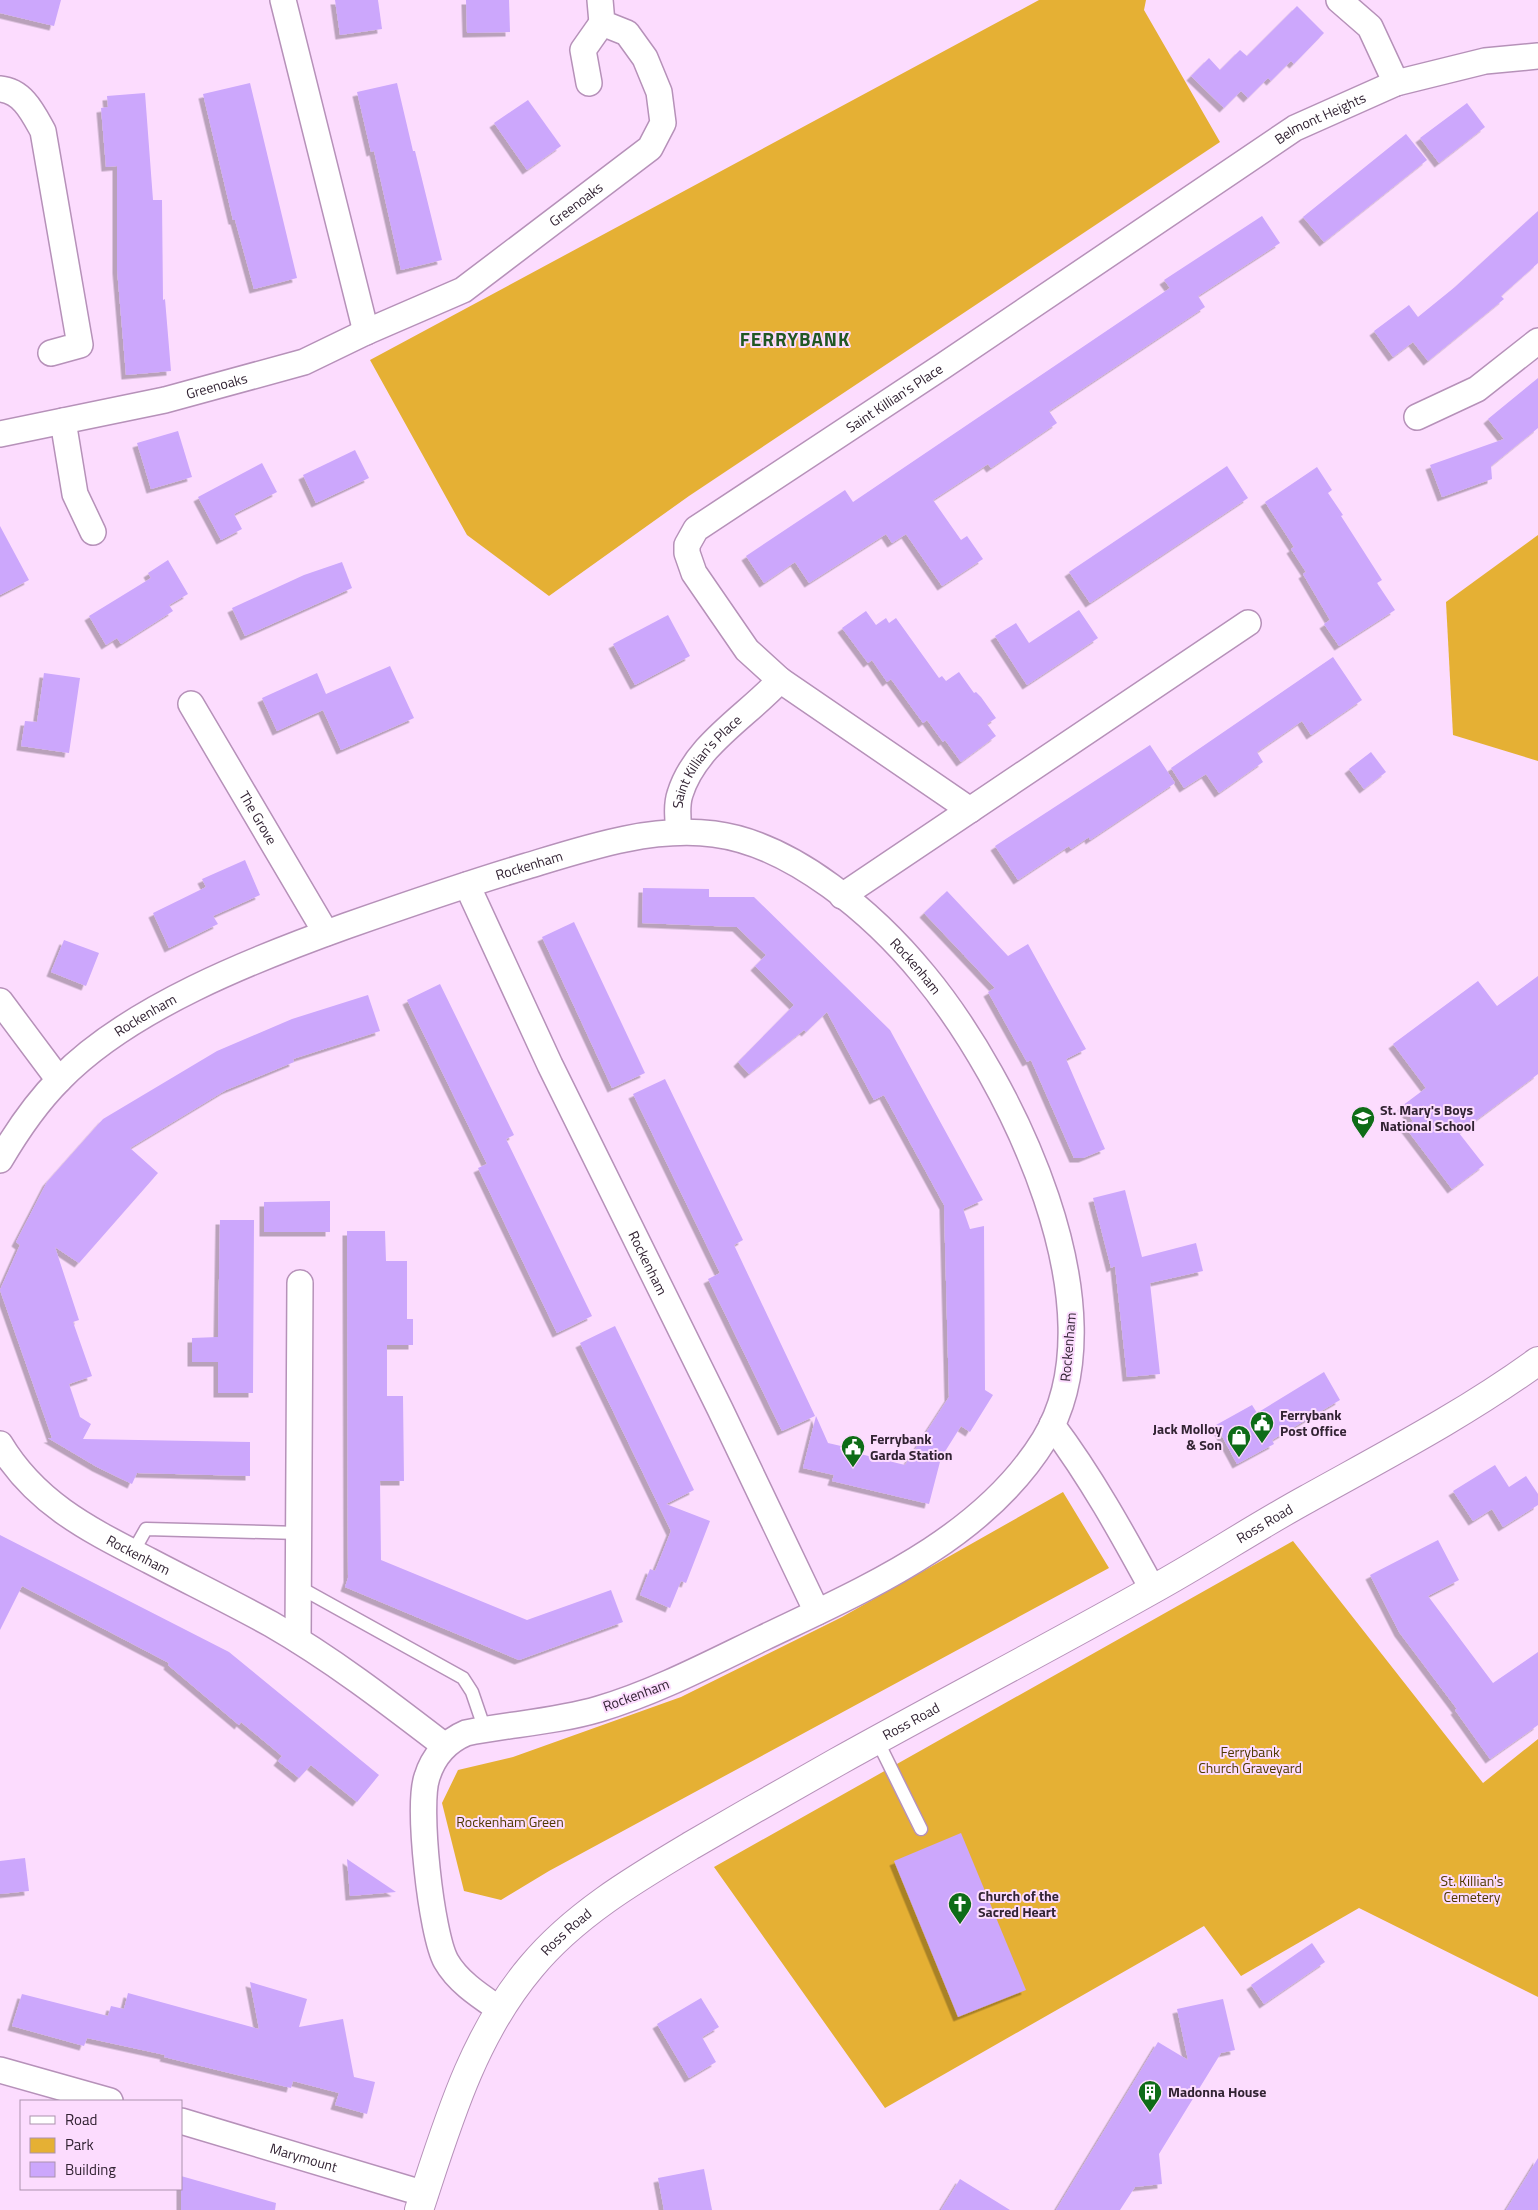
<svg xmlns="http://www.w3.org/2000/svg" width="1538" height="2210" font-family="'Titillium Web',sans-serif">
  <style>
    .green { fill: #e5b034 }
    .building { fill: #cca7fc; filter: url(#shadow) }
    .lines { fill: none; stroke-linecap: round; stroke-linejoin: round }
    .service-casing { stroke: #b691b9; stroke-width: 15 }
    .minor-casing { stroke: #b691b9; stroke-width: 28 }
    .secondary-casing { stroke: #b691b9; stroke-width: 30 }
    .service { stroke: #fff; stroke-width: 12 }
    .minor { stroke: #fff; stroke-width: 25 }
    .secondary { stroke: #fff; stroke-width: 28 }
    .labels { text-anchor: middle; stroke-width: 4; stroke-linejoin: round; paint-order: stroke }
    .street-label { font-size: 14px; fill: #322333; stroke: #fcdcfe }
    .poi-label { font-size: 14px; font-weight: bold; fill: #322333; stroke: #fcdcfe; text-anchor: start }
    .park-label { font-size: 14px; fill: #4f3900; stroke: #fcdcfe }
    .district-label { font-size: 19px; font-weight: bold; letter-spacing: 1px; fill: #215723; stroke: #fcdcfe }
  </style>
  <defs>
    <filter id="shadow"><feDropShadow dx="-4.5" dy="4.5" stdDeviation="0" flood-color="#0004"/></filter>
  </defs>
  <rect width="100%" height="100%" fill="#fcdcfe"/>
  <g class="green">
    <path d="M 1039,0 L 1146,0 L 1144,10 L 1220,142 L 689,496 L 549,596 L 467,535 L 370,360 Z"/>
    <path d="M 1538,535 L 1538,761 L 1453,735 L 1446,602 Z"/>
    <path d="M 1063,1492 L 1109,1568 L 549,1871 L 501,1900 L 464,1891 L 442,1803 L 458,1770 L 513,1757 L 681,1697 L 842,1617 Z"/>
    <path d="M 1293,1541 L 1483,1783 L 1538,1739 L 1538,1997 L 1359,1908 L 1241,1976 L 1204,1926 L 885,2108 L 714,1867 Z"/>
  </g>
  <g class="building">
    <path d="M 0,0 L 61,0 L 54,26 L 0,13 Z"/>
    <path d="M 335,0 L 378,0 L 382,29 L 340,35 Z"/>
    <path d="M 466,0 L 509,0 L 510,32 L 467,33 Z"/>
    <path d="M 1297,6 L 1324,33 L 1294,64 L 1291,61 L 1271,81 L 1268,78 L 1248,98 L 1241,91 L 1224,108 L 1191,76 L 1209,58 L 1220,70 L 1240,50 L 1247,56 Z"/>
    <path d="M 250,83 L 297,278 L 254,289 L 235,220 L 233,220 L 203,94 Z"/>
    <path d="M 397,83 L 413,151 L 415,151 L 442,260 L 401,270 L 374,151 L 371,152 L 357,92 Z"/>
    <path d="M 145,93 L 153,200 L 162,200 L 163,300 L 165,299 L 171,371 L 126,375 L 117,269 L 117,166 L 106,167 L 101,108 L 108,107 L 107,96 Z"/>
    <path d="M 528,100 L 561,146 L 527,170 L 494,123 Z"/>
    <path d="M 1467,103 L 1485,127 L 1439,163 L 1420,138 Z"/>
    <path d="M 1406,134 L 1427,160 L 1324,242 L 1303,217 Z"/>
    <path d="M 1538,211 L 1538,263 L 1501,296 L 1504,299 L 1428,361 L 1413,342 L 1393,357 L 1374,331 L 1409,305 L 1418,317 L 1455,287 Z"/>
    <path d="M 1262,216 L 1280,243 L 1198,296 L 1205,307 L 1049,411 L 1057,423 L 991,468 L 988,464 L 933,500 L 961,540 L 967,536 L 983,559 L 942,586 L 906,534 L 892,543 L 886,534 L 809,583 L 795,562 L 764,583 L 746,556 L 845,490 L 853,502 L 1170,288 L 1164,280 Z"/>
    <path d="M 1538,378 L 1538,428 L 1491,466 L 1492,479 L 1442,497 L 1430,465 L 1504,439 L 1488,419 Z"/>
    <path d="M 178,431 L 192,477 L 151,489 L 137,443 Z"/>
    <path d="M 355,450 L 369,478 L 316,503 L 303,475 Z"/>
    <path d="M 262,463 L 277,492 L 234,514 L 242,529 L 221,540 L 198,497 Z"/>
    <path d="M 1227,466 L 1248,498 L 1090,603 L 1069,572 Z"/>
    <path d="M 1317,467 L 1332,490 L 1328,493 L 1343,515 L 1341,516 L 1382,580 L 1377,583 L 1395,610 L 1339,646 L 1324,624 L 1330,620 L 1303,574 L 1306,572 L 1291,549 L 1294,547 L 1265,502 Z"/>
    <path d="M 0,526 L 29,580 L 0,595 Z"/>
    <path d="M 168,560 L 188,594 L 169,605 L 173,611 L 121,644 L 117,638 L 106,645 L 89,616 L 151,578 L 148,573 Z"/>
    <path d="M 342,562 L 352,588 L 245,636 L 232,608 L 304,575 Z"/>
    <path d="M 1079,610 L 1098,638 L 1027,685 L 995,636 L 1016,623 L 1029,643 Z"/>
    <path d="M 866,611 L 876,625 L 886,618 L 889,623 L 896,618 L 939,678 L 942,676 L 946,681 L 959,672 L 974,693 L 976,692 L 981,697 L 996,718 L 987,724 L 996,736 L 961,762 L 945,740 L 943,742 L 927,720 L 923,723 L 891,679 L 887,682 L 872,660 L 868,663 L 842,628 Z"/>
    <path d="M 668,615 L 690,656 L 635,685 L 613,644 Z"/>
    <path d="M 1333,657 L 1362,700 L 1311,735 L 1302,721 L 1257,752 L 1263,762 L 1219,793 L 1206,774 L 1184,788 L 1171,768 Z"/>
    <path d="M 390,666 L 414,718 L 341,750 L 323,710 L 277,731 L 262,698 L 317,673 L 326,694 Z"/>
    <path d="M 44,673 L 80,678 L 69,753 L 21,746 L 25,721 L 37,722 Z"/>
    <path d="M 1150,745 L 1175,783 L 1090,840 L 1089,837 L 1071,849 L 1069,846 L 1018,880 L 995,846 Z"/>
    <path d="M 1371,752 L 1386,772 L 1364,789 L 1349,769 Z"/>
    <path d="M 245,860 L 260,895 L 213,916 L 218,924 L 169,948 L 153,913 L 206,887 L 202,879 Z"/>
    <path d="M 643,888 L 709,889 L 709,897 L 754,897 L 890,1030 L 983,1200 L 963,1209 L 970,1229 L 984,1226 L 985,1390 L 993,1395 L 970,1432 L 961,1426 L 941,1458 L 929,1504 L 832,1481 L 834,1475 L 803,1468 L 816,1416 L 828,1443 L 841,1446 L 840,1449 L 905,1465 L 949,1397 L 944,1205 L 884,1095 L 874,1100 L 827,1012 L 806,1032 L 804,1030 L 749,1074 L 738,1062 L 794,1005 L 755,966 L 766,955 L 737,927 L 642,923 Z"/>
    <path d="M 947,891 L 1008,956 L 1028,944 L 1086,1049 L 1066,1059 L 1105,1149 L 1083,1158 L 1074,1158 L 1031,1060 L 1027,1062 L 988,992 L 995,988 L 924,913 Z"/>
    <path d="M 574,922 L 645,1073 L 612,1088 L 542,937 Z"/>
    <path d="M 64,940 L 99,953 L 86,986 L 51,972 Z"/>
    <path d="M 1538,976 L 1538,1074 L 1459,1133 L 1484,1165 L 1452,1189 L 1405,1127 L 1413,1121 L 1402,1106 L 1426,1088 L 1393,1044 L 1478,981 L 1497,1006 Z"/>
    <path d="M 440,984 L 514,1135 L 506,1139 L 592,1316 L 557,1333 L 478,1168 L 487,1164 L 407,1000 Z"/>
    <path d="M 368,995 L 380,1031 L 293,1059 L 294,1062 L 226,1090 L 130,1148 L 158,1173 L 79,1263 L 55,1247 L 79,1320 L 73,1322 L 92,1376 L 69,1384 L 80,1417 L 91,1424 L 83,1439 L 250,1442 L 250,1476 L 137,1473 L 132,1484 L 97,1467 L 48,1438 L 52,1438 L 0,1290 L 20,1245 L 16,1242 L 47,1182 L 103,1119 L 217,1051 L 292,1019 Z"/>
    <path d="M 665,1079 L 743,1240 L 734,1245 L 815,1416 L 782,1431 L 708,1279 L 720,1273 L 633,1094 Z"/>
    <path d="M 1125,1190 L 1142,1257 L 1196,1243 L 1203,1271 L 1150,1283 L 1160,1374 L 1127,1377 L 1115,1266 L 1111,1268 L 1093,1198 Z"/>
    <path d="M 330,1201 L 330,1232 L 264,1232 L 264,1202 Z"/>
    <path d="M 220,1220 L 254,1220 L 253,1393 L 218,1393 L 218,1362 L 192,1362 L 192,1338 L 218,1337 Z"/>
    <path d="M 347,1231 L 385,1231 L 386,1261 L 407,1261 L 407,1319 L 413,1319 L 413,1345 L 387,1345 L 387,1396 L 403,1396 L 404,1481 L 380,1481 L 381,1560 L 527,1620 L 611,1590 L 623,1622 L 519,1660 L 345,1587 L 348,1578 Z"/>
    <path d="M 615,1326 L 694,1490 L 666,1504 L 710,1521 L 686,1583 L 681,1581 L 670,1608 L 640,1595 L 650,1569 L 655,1571 L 671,1531 L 580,1343 Z"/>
    <path d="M 1324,1372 L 1340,1400 L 1272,1440 L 1274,1444 L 1237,1464 L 1216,1425 L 1252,1405 L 1257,1413 Z"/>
    <path d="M 1495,1465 L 1509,1487 L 1526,1476 L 1538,1494 L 1538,1505 L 1503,1527 L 1492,1509 L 1473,1521 L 1453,1491 Z"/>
    <path d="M 0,1535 L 229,1652 L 379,1775 L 357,1802 L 311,1765 L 299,1778 L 278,1761 L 282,1756 L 241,1722 L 239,1725 L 168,1665 L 169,1663 L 22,1586 L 0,1630 Z"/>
    <path d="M 1438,1540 L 1459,1580 L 1428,1596 L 1493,1683 L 1538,1652 L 1538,1725 L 1490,1759 L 1455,1710 L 1457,1709 L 1399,1632 L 1370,1575 Z"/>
    <path d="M 961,1833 L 1026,1990 L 958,2017 L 894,1861 Z"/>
    <path d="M 25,1858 L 29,1891 L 0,1894 L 0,1861 Z"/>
    <path d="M 347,1859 L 396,1892 L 350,1896 Z"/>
    <path d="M 1312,1943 L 1325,1962 L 1264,2004 L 1251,1985 Z"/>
    <path d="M 250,1982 L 307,1999 L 299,2027 L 343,2019 L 354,2077 L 375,2082 L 367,2114 L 335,2105 L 339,2093 L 293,2081 L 291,2088 L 164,2057 L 165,2055 L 87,2038 L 84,2046 L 12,2026 L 22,1994 L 108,2016 L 111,2006 L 124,2009 L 128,1993 L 259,2029 Z"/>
    <path d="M 701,1998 L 719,2027 L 702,2037 L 716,2062 L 689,2078 L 657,2024 Z"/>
    <path d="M 1223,1999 L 1235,2050 L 1221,2053 L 1159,2154 L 1162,2184 L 1135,2187 L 1120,2210 L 1056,2210 L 1158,2042 L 1188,2060 L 1177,2009 Z"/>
    <path d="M 1538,2158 L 1538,2210 L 1506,2210 Z"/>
    <path d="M 704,2169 L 712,2210 L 664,2210 L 658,2178 Z"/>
    <path d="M 181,2176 L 276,2203 L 275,2210 L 181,2210 Z"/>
    <path d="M 960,2179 L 1010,2210 L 941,2210 Z"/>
  </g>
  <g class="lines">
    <g class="service-casing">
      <g id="service">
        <path d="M 133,1552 L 146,1529 L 299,1533"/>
        <path d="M 299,1587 L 463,1678 L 472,1692 L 485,1730"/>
        <path d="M 877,1740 L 921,1829"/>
      </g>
    </g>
    <g class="minor-casing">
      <g id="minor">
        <path d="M 283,0 L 366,332"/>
        <path d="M 1339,0 L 1370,27 L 1396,83"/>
        <path d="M 589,83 L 583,50 L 602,23"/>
        <path d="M 0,89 C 23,91 33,113 43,131 L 80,345 L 51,353"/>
        <path d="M 1417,417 L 1477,389 L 1538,341"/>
        <path d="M 63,421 L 75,494 L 93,532"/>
        <path id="s1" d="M 0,434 L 165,400 L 304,362 L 366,332 L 463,290 L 650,148 L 663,123 L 659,92 L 645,58 L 627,33 L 602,23 L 600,0"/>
        <path d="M 780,680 L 970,810"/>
        <path id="s2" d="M 191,704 L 326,933"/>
        <path id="s3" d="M 679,832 C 678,820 676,806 680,794 C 695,745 747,716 780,680 L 747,650 L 694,573 L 687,553 L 687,545 L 696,529 L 943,366 L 1295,128 L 1396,83 L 1485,61 L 1538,56"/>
        <path id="s4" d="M 467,885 L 550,1065 L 720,1409 L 817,1612"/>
        <path d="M 842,896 L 1248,623"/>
        <path d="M 0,1001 L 59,1080"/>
        <path id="s5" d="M 0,1160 C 17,1131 37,1102 60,1079 C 129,1008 254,959 346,926 C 406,905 466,884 527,866 C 586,848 651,826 714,834 C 793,844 875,915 924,975 C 1010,1079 1124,1310 1044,1440 C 982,1540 865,1589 763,1638 C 709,1664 656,1692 599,1709 C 555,1722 510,1724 466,1733 C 447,1741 433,1757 427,1777 C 417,1805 431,1934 446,1961 C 458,1982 480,1996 499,2009"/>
        <path d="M 1052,1425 C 1091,1477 1122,1533 1153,1590"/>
        <path id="s6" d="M 0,1444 C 36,1504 90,1530 150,1561 C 190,1582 231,1602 271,1624 C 332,1659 389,1703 445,1746"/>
        <path d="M 298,1640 L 300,1283"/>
        <path d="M 0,2070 L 110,2101"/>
        <path id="s7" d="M 181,2121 L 425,2194"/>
      </g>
    </g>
    <g class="secondary-casing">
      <g id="secondary">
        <path id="s8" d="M 419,2210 C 447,2125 472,2037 531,1967 C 574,1915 635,1879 692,1845 C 740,1817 789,1789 837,1762 C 941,1704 1047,1649 1150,1591 C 1203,1562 1254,1528 1307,1499 C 1386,1455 1465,1414 1538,1361"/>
      </g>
    </g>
    <use href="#service" class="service"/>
    <use href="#minor" class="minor"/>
    <use href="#secondary" class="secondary"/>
  </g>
  <defs>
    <g id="school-pin" transform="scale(1.25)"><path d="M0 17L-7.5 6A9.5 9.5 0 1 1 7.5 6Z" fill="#0e6c17" stroke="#fcdcfe"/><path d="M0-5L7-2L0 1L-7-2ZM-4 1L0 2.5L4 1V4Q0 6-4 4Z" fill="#fff"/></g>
    <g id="civic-pin" transform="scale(1.25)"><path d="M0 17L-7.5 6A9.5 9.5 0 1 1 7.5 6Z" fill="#0e6c17" stroke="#fcdcfe"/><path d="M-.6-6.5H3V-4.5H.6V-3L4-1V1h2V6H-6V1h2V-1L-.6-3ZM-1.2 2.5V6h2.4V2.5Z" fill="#fff"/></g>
    <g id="shop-pin" transform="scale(1.25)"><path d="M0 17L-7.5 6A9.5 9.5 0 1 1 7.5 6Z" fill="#0e6c17" stroke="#fcdcfe"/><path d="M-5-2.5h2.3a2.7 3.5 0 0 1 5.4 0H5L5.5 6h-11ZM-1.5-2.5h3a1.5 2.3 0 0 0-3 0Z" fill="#fff"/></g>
    <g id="church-pin" transform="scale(1.25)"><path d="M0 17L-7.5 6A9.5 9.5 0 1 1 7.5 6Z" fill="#0e6c17" stroke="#fcdcfe"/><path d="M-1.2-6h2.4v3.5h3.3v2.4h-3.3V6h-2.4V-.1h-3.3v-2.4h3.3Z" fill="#fff"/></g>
    <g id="building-pin" transform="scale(1.25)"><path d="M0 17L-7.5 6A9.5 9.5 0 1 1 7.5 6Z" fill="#0e6c17" stroke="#fcdcfe"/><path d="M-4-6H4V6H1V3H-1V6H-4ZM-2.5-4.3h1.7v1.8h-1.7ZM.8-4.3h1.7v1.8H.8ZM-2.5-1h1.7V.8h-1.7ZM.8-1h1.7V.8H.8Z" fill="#fff"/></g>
  </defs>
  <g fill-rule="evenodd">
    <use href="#school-pin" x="1363" y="1118"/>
    <use href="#civic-pin" x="1262" y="1423"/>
    <use href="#shop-pin" x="1239" y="1437"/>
    <use href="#civic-pin" x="853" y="1447"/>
    <use href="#church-pin" x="960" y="1904"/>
    <use href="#building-pin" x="1150" y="2092"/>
  </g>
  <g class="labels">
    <g class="street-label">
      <text dy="5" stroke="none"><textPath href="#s3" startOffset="1125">Belmont Heights</textPath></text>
      <text dy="5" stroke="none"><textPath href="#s1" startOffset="629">Greenoaks</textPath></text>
      <text dy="5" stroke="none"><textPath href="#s1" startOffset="222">Greenoaks</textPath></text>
      <text dy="5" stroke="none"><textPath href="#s3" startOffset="615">Saint Killian's Place</textPath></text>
      <text dy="5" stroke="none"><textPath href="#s3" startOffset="80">Saint Killian's Place</textPath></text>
      <text dy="5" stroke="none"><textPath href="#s2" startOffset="132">The Grove</textPath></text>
      <text dy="5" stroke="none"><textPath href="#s5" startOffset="621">Rockenham</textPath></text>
      <text dy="5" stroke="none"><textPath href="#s5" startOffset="1056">Rockenham</textPath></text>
      <text dy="5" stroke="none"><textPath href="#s5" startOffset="208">Rockenham</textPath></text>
      <text dy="5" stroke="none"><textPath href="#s4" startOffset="419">Rockenham</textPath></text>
      <text transform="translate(1068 1347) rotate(-85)" y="5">Rockenham</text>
      <text dy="5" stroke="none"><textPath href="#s8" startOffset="1129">Ross Road</textPath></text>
      <text dy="5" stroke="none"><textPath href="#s6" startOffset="180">Rockenham</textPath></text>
      <text transform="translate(636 1695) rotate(-20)" y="5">Rockenham</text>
      <text dy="5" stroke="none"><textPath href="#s8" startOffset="724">Ross Road</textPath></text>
      <text dy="5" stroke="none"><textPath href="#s8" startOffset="319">Ross Road</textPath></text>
      <text dy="5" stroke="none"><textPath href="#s7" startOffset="128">Marymount</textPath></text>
    </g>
    <g class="poi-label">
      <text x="1380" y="1115">St. Mary's Boys<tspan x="1380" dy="16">National School</tspan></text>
      <text x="1280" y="1420">Ferrybank<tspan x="1280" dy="16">Post Office</tspan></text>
      <text x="1222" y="1434" text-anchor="end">Jack Molloy<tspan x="1222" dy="16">&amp; Son</tspan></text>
      <text x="870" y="1444">Ferrybank<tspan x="870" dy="16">Garda Station</tspan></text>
      <text x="978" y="1901">Church of the<tspan x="978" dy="16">Sacred Heart</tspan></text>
      <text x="1168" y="2097">Madonna House</text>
    </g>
    <g class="park-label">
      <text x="1250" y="1757">Ferrybank<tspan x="1250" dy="16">Church Graveyard</tspan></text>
      <text x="510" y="1827">Rockenham Green</text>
      <text x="1472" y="1886">St. Killian's<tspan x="1472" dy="16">Cemetery</tspan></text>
    </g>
    <g class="district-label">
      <text x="795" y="346">FERRYBANK</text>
    </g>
  </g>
  <rect x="20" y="2100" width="162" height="90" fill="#fcdcfe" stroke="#ab92ad"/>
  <rect x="30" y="2116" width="25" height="8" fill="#ffffff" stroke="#ab92ad"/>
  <text x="65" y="2125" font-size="15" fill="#322333">Road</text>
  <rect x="30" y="2138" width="25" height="15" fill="#e5b034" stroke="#ab92ad"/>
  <text x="65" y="2150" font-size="15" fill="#322333">Park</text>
  <rect x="30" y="2162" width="25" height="15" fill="#cca7fc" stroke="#ab92ad"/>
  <text x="65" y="2175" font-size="15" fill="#322333">Building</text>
</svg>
